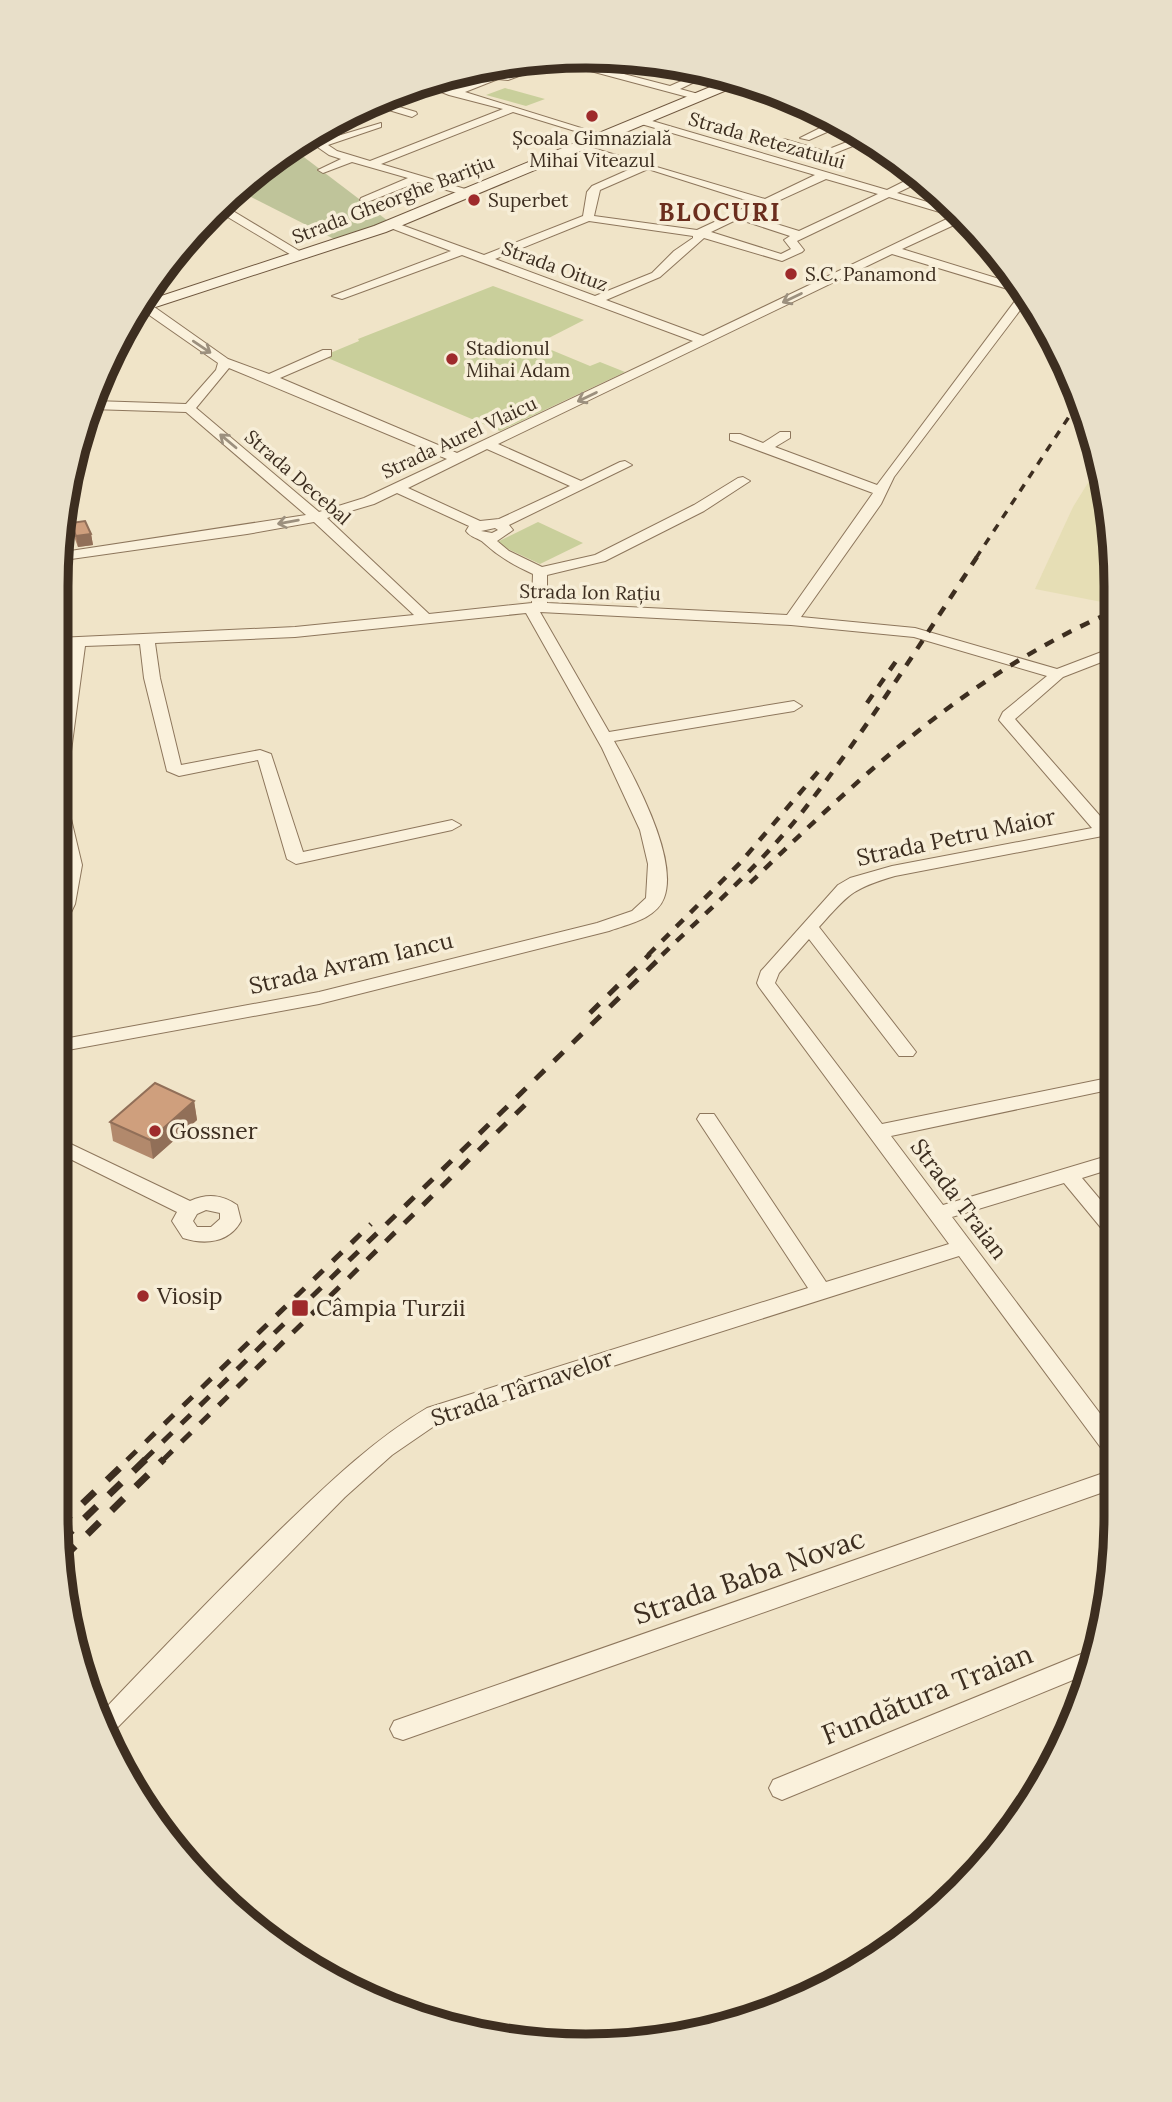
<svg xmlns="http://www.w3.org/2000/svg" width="1172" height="2102" font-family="Lora,serif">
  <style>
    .farmland { fill: #e6deb5 }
    .green { fill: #c9cf9b }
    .cemetery { fill: #bfc49a }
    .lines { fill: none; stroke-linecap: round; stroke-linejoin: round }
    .street-casing { stroke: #8d765c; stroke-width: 2 }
    .secondary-casing { stroke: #6f573f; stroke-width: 2 }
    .street { fill: #faf1dc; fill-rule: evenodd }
    .secondary { fill: #faf1dc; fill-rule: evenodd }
    .rail-far3 { stroke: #3d2e20; stroke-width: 3.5; stroke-dasharray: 8 8; stroke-linecap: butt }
    .rail-far2 { stroke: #3d2e20; stroke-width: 4.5; stroke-dasharray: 10 10; stroke-linecap: butt }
    .rail-far1 { stroke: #3d2e20; stroke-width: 5; stroke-dasharray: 13 13; stroke-linecap: butt }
    .rail { stroke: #3d2e20; stroke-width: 7; stroke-dasharray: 17 17; stroke-linecap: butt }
    .wall { fill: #b2896c }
    .shaded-wall { fill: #916f58 }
    .building { fill: #cf9f7d; stroke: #916f58; stroke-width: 2 }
    .oneway { stroke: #9c907e }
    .poi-dot { fill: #9e2a2b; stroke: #f7eed8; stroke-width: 2.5 }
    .labels { text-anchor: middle; stroke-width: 7; stroke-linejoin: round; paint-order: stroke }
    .far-poi-label { font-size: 19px; fill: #3d2e20; stroke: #f7eed8; text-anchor: start }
    .far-street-label { font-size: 19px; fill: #3d2e20; stroke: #f7eed8 }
    .street-label { font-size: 23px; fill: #3d2e20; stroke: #f7eed8 }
    .poi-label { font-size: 23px; fill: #3d2e20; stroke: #f7eed8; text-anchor: start }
    .far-district-label { font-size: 24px; font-weight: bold; letter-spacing: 2px; fill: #6b2e1e; stroke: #f7eed8 }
    .near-street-label { font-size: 28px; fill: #3d2e20; stroke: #f7eed8 }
    .rim { fill: none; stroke: #3d2e20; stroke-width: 9 }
  </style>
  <rect width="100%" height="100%" fill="#f0e4c8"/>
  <path class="farmland" d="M 1099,465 L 1112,517 L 1112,604 L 1035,589 L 1073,507 Z"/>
  <g class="green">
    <path d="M 505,88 L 545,99 L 526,106 L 486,95 Z"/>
    <path d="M 493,286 L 584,320 L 537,344 L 590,366 L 600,362 L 625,372 L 500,431 L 323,356 L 359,341 L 358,339 Z"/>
    <path d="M 538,522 L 583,543 L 540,564 L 495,543 Z"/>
  </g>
  <path class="cemetery" d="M 292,148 L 388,221 L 334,239 L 237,190 L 263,166 Z"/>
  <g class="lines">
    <g class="street-casing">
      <g id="street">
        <path d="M 551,57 L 562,58 L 670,86 L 702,72 L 711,74 L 680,89 L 702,95 L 702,99 L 699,100 L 557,62 L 508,80 L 498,79 L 465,92 L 610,137 L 601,139 L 513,112 L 381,164 L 472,191 L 473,193 L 468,196 L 418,182 L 365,203 L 360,200 L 361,198 L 408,178 L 352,162 L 323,173 L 318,170 L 341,159 L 329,155 L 306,139 L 313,135 L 321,141 L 381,123 L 381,127 L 328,145 L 337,151 L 370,161 L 503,109 L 449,95 L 421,84 L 430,81 L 454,89 L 495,74 L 505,75 Z"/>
        <path d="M 379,101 L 416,112 L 417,114 L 412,117 L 369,104 Z"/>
        <path d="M 642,118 L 887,190 L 915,176 L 922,181 L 897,193 L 961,212 L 967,219 L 902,249 L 1022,286 L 1030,297 L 894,477 L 881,504 L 801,617 L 915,628 L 1057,669 L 1112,648 L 1112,658 L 1063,677 L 1015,719 L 1108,825 L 1113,824 L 1113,834 L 895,876 C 851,889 849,894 819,927 L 913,1048 L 916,1052 L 913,1056 L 899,1056 L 809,939 L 779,973 L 775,983 L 882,1124 L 1113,1077 L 1113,1089 L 891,1136 L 943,1205 L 1114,1154 L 1114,1168 L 1082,1178 L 1114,1216 L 1114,1237 L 1107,1235 L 1064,1183 L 952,1217 L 1114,1432 L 1115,1459 L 1107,1456 L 959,1256 L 443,1420 L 392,1455 L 345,1497 L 110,1735 L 99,1715 C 160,1651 220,1588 283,1527 C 328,1484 373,1440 427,1408 L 808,1288 L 697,1119 L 700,1114 L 714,1114 L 826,1282 L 949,1244 L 759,987 L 757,983 L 761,971 L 838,885 L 850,878 L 892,866 L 1092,828 L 999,720 L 1003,712 L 1047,676 L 914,637 L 791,625 L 540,612 L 609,732 L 794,701 L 802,706 L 794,711 L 614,741 C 634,776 679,859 664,898 C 656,919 628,924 609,931 L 319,1004 L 57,1052 L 57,967 L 64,969 L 66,973 L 69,1038 L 319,992 L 597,923 L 632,911 L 646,898 L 648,864 L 640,830 L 602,748 L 526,613 L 295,637 L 155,643 L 160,678 L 181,765 L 260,750 L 271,754 L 303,852 L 452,820 L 461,825 L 452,830 L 296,864 L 287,859 L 258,760 L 179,776 L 167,771 L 144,678 L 140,644 L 85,646 L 69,766 L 71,819 L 82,865 L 75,904 L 63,929 L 57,930 L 57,905 L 64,865 L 57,830 L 57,737 L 70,647 L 57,648 L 57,638 L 295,627 L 414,615 L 314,522 L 247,534 L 57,561 L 57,553 L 306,515 L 186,412 L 91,409 L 94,401 L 186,404 L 216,370 L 218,363 L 142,310 L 142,304 L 150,304 L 228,359 L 269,374 L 323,350 L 331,350 L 331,356 L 280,378 L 457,453 L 693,341 L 462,255 L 342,299 L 332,296 L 451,251 L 388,227 L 388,223 L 396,223 L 484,255 L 583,216 L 587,192 L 592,186 L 637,166 L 579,148 L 579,144 L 765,199 L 815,175 L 638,123 L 637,121 ZM 648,169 L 755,203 L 697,230 L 594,216 L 600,190 ZM 826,179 L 878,194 L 799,231 L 747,215 ZM 889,197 L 953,216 L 703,336 L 606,300 L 660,277 L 704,238 L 782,261 L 802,252 L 804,250 L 797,241 ZM 738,219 L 790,236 L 784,240 L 791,249 L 781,254 L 711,232 ZM 589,221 L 693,236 L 693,238 L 674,251 L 652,273 L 595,296 L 495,259 ZM 892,254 L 1021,293 L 877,485 L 775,447 L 790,438 L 790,432 L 780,432 L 763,443 L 740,434 L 730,434 L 730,440 L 873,493 L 787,615 L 547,603 L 547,575 L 605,561 L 704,511 L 750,481 L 743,477 L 738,478 L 694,505 L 595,555 L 542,567 L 509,551 L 497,541 L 513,530 L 509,525 L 632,465 L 625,461 L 620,462 L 581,481 L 498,444 ZM 229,368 L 447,459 L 364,498 L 319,512 L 196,408 ZM 487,449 L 570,486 L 499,519 L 480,521 L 408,488 ZM 397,493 L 469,526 L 466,531 C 471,538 479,538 484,543 C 499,557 514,565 533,574 L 532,603 L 429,614 L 327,518 L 374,504 ZM 495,528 L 498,530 L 492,533 L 481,531 Z"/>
        <path d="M 836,120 L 845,124 L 809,140 L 800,138 Z"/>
        <path d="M 862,136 L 868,140 L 825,157 L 779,142 L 784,139 L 824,151 Z"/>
        <path d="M 223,205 L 306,255 L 308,257 L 298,259 L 216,210 Z"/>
        <path d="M 56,1137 L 190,1201 C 208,1193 222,1195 237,1205 L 241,1221 C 229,1243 205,1245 183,1238 L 172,1221 L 177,1212 L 56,1152 ZM 206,1210 L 220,1213 L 220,1219 L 211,1227 L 197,1227 L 193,1221 L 197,1214 Z"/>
        <path d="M 1115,1469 L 1115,1488 L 403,1740 L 394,1737 L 390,1729 L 394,1721 Z"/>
        <path d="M 1096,1648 L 1099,1649 L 1090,1673 L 782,1800 L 773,1796 L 769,1788 L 773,1780 Z"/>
      </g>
    </g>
    <g class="secondary-casing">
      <path id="secondary" d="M 732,78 L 746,82 L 386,232 L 131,315 L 140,303 L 374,226 Z"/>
    </g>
    <use href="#street" class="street"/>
    <use href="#secondary" class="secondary"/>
    <path class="rail-far3" d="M 976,558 L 1080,400"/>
    <g class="rail-far2">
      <path d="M 867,703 L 901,654"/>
      <path d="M 750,883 C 862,775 967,675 1112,612"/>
      <path d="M 648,955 L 740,863 L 823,766"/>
      <path d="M 662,955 C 714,905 770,856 813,798 C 872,721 924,638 977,557"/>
    </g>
    <g class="rail-far1">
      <path d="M 590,1013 L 650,954"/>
      <path d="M 127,1460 L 371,1224"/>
      <path d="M 144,1460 L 664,954"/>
      <path d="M 163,1460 L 531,1099"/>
    </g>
    <g class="rail">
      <path d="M 58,1527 L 129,1459"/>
      <path d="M 60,1542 L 146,1459"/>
      <path d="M 63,1558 L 164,1459"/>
    </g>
  </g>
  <g class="wall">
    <path d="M 71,523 L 91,534 L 93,545 L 78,547 L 73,534 Z"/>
    <path d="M 194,1101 L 197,1120 L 153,1159 L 113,1141 L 110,1122 Z"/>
  </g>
  <g class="shaded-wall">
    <path d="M 91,534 L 93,545 L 78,547 L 76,536 Z"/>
    <path d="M 194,1101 L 197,1120 L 153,1159 L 150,1140 Z"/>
  </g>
  <g class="building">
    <path d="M 85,521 L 91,534 L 76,536 L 71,523 Z"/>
    <path d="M 155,1083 L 194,1101 L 150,1140 L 110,1122 Z"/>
  </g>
  <defs><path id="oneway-shaft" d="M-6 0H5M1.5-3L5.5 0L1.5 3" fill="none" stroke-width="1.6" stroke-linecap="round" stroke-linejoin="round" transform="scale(1.75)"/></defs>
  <g class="oneway">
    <use href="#oneway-shaft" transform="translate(792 298) rotate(154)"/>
    <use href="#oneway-shaft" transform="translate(202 347) rotate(34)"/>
    <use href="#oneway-shaft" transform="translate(587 397) rotate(154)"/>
    <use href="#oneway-shaft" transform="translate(228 441) rotate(-140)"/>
    <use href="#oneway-shaft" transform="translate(288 522) rotate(170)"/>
  </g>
  <g class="poi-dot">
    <circle cx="592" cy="116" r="7"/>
    <circle cx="474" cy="200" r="7"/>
    <circle cx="791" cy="274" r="7"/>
    <circle cx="452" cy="359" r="7"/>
    <circle cx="155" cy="1131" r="7"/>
    <circle cx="143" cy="1296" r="7"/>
    <rect x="291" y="1299" width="18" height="18" rx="3.5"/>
  </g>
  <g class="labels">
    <g class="far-poi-label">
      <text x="592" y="145" text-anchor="middle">Școala Gimnazială<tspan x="592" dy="22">Mihai Viteazul</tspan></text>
      <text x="488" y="207">Superbet</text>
      <text x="805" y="281">S.C. Panamond</text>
      <text x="466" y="355">Stadionul<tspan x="466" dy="22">Mihai Adam</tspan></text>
    </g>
    <g class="far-street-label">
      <text transform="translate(767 140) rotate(16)" y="7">Strada Retezatului</text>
      <text transform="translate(393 199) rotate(-21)" y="7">Strada Gheorghe Barițiu</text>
      <text transform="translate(555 266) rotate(20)" y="7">Strada Oituz</text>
      <text transform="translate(459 437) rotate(-25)" y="7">Strada Aurel Vlaicu</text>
      <text transform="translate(298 477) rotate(41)" y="7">Strada Decebal</text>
      <text transform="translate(590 592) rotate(1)" y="7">Strada Ion Rațiu</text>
    </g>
    <g class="street-label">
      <text transform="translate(956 837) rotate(-12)" y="8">Strada Petru Maior</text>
      <text transform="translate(351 963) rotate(-13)" y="8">Strada Avram Iancu</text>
      <text transform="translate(959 1199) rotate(53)" y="8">Strada Traian</text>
      <text transform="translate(522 1388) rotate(-19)" y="8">Strada Târnavelor</text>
    </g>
    <g class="poi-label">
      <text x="169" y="1139">Gossner</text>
      <text x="157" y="1304">Viosip</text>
      <text x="316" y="1316">Câmpia Turzii</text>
    </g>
    <g class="far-district-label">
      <text x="720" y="221">BLOCURI</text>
    </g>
    <g class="near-street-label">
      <text transform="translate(749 1576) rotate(-19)" y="10">Strada Baba Novac</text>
      <text transform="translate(927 1694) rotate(-22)" y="10">Fundătura Traian</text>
    </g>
  </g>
  <path d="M0 0H1172V2102H0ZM586 68H586A518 518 0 0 1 1104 586V1516A518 518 0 0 1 586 2034H586A518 518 0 0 1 68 1516V586A518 518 0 0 1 586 68Z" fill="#e8dfc9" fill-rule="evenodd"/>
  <path class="rim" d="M586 68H586A518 518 0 0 1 1104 586V1516A518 518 0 0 1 586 2034H586A518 518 0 0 1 68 1516V586A518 518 0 0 1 586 68Z"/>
</svg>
